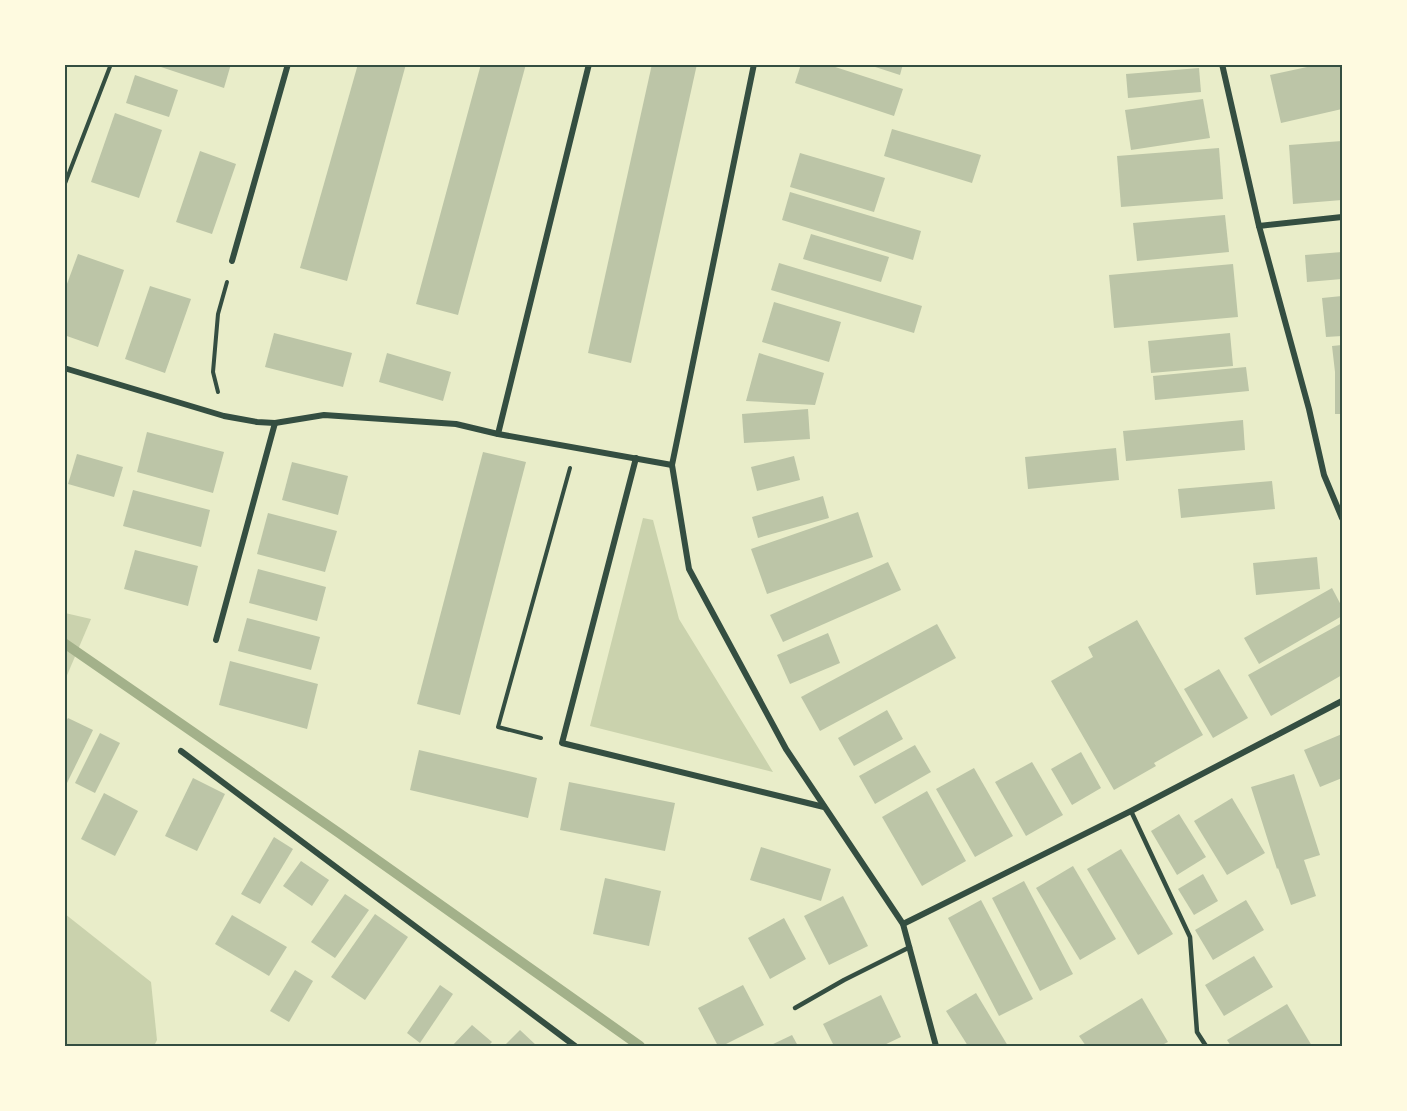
<svg xmlns="http://www.w3.org/2000/svg" width="1407" height="1111" font-family="'Asap Condensed',sans-serif">
  <style>
    .green { fill: #cad2ad }
    .lines { fill: none; stroke-linecap: round; stroke-linejoin: round }
    .stream { stroke: #a3b18a; stroke-width: 10 }
    .building { fill: #bcc5a7 }
    .path { stroke: #344e41; stroke-width: 4 }
    .service { stroke: #344e41; stroke-width: 4.5 }
    .minor { stroke: #344e41; stroke-width: 6 }
    .neatline { fill: none; stroke: #344e41; stroke-width: 2 }
  </style>
  <rect width="100%" height="100%" fill="#e9edc9"/>
  <g class="green">
    <path d="M 643,518 L 653,520 L 679,619 L 773,772 L 590,726 Z"/>
    <path d="M 65,613 L 91,619 L 65,680 L 64,613 Z"/>
    <path d="M 65,914 L 151,982 L 157,1040 L 154,1046 L 65,1046 Z"/>
  </g>
  <g class="lines">
    <path class="stream" d="M 64,643 L 339,833 L 640,1046"/>
  </g>
  <g class="building">
    <path d="M 152,64 L 231,64 L 224,88 Z"/>
    <path d="M 358,64 L 406,64 L 347,281 L 300,268 Z"/>
    <path d="M 481,64 L 526,64 L 458,315 L 416,304 Z"/>
    <path d="M 652,64 L 697,64 L 631,363 L 588,353 Z"/>
    <path d="M 801,64 L 826,64 L 903,89 L 894,116 L 795,83 Z"/>
    <path d="M 866,64 L 903,64 L 900,75 Z"/>
    <path d="M 1321,64 L 1342,64 L 1342,109 L 1281,123 L 1270,75 Z"/>
    <path d="M 1199,68 L 1201,92 L 1128,98 L 1126,74 Z"/>
    <path d="M 135,75 L 178,90 L 169,117 L 126,103 Z"/>
    <path d="M 1203,99 L 1210,138 L 1131,150 L 1125,110 Z"/>
    <path d="M 115,113 L 162,130 L 139,198 L 91,182 Z"/>
    <path d="M 892,129 L 981,155 L 972,183 L 884,156 Z"/>
    <path d="M 1342,141 L 1342,200 L 1293,204 L 1289,145 Z"/>
    <path d="M 1219,148 L 1223,199 L 1121,207 L 1117,156 Z"/>
    <path d="M 200,151 L 236,164 L 212,234 L 176,222 Z"/>
    <path d="M 800,153 L 885,178 L 874,212 L 790,187 Z"/>
    <path d="M 790,192 L 921,231 L 913,260 L 782,220 Z"/>
    <path d="M 1225,215 L 1229,252 L 1137,261 L 1133,223 Z"/>
    <path d="M 811,234 L 889,257 L 881,282 L 803,259 Z"/>
    <path d="M 1342,252 L 1342,279 L 1307,282 L 1305,255 Z"/>
    <path d="M 78,254 L 124,270 L 98,347 L 64,335 L 64,292 Z"/>
    <path d="M 779,263 L 922,306 L 914,333 L 771,290 Z"/>
    <path d="M 1233,264 L 1238,317 L 1114,328 L 1109,275 Z"/>
    <path d="M 150,286 L 191,299 L 165,373 L 125,359 Z"/>
    <path d="M 1342,296 L 1342,336 L 1326,337 L 1322,298 Z"/>
    <path d="M 774,302 L 841,322 L 829,362 L 762,342 Z"/>
    <path d="M 274,333 L 352,353 L 343,387 L 265,367 Z"/>
    <path d="M 1230,333 L 1233,366 L 1151,373 L 1148,341 Z"/>
    <path d="M 1342,345 L 1342,414 L 1335,414 L 1335,372 L 1332,346 Z"/>
    <path d="M 387,353 L 451,372 L 443,401 L 379,382 Z"/>
    <path d="M 759,353 L 824,373 L 815,405 L 746,401 Z"/>
    <path d="M 1246,367 L 1249,391 L 1155,400 L 1153,376 Z"/>
    <path d="M 808,409 L 810,439 L 744,443 L 742,414 Z"/>
    <path d="M 1243,420 L 1245,450 L 1126,461 L 1123,431 Z"/>
    <path d="M 147,432 L 224,452 L 213,493 L 137,472 Z"/>
    <path d="M 1116,448 L 1119,480 L 1028,489 L 1025,457 Z"/>
    <path d="M 483,452 L 526,462 L 460,715 L 417,704 Z"/>
    <path d="M 77,454 L 123,467 L 114,497 L 68,484 Z"/>
    <path d="M 794,456 L 800,480 L 757,491 L 751,467 Z"/>
    <path d="M 292,462 L 348,476 L 338,515 L 282,500 Z"/>
    <path d="M 1272,481 L 1275,509 L 1181,518 L 1178,489 Z"/>
    <path d="M 133,490 L 210,510 L 201,547 L 123,526 Z"/>
    <path d="M 823,496 L 829,518 L 758,538 L 752,517 Z"/>
    <path d="M 858,512 L 873,557 L 767,594 L 751,549 Z"/>
    <path d="M 268,513 L 337,531 L 325,572 L 257,554 Z"/>
    <path d="M 135,550 L 198,566 L 188,606 L 124,589 Z"/>
    <path d="M 1317,557 L 1320,589 L 1256,595 L 1253,563 Z"/>
    <path d="M 888,562 L 901,590 L 783,642 L 770,615 Z"/>
    <path d="M 258,569 L 326,587 L 317,621 L 249,603 Z"/>
    <path d="M 1332,588 L 1342,607 L 1342,616 L 1259,664 L 1244,638 Z"/>
    <path d="M 247,618 L 320,637 L 311,670 L 238,651 Z"/>
    <path d="M 1137,620 L 1203,735 L 1154,763 L 1156,766 L 1114,790 L 1051,681 L 1093,657 L 1088,647 Z"/>
    <path d="M 1342,623 L 1342,675 L 1271,716 L 1248,675 Z"/>
    <path d="M 937,624 L 956,658 L 820,731 L 801,697 Z"/>
    <path d="M 828,633 L 840,663 L 790,684 L 777,655 Z"/>
    <path d="M 230,661 L 318,684 L 307,729 L 219,705 Z"/>
    <path d="M 1219,669 L 1248,718 L 1213,738 L 1184,689 Z"/>
    <path d="M 887,710 L 903,739 L 854,766 L 838,738 Z"/>
    <path d="M 68,718 L 93,730 L 67,783 L 64,781 L 64,724 Z"/>
    <path d="M 100,733 L 120,743 L 95,793 L 75,783 Z"/>
    <path d="M 1342,734 L 1342,778 L 1320,787 L 1304,750 Z"/>
    <path d="M 915,745 L 931,772 L 875,804 L 859,776 Z"/>
    <path d="M 419,750 L 537,778 L 528,818 L 410,790 Z"/>
    <path d="M 1081,752 L 1101,788 L 1072,805 L 1051,769 Z"/>
    <path d="M 1032,762 L 1063,815 L 1026,836 L 995,782 Z"/>
    <path d="M 974,768 L 1013,836 L 975,857 L 936,789 Z"/>
    <path d="M 1294,774 L 1320,855 L 1304,860 L 1316,896 L 1291,905 L 1278,868 L 1277,869 L 1251,787 Z"/>
    <path d="M 193,778 L 225,794 L 197,851 L 165,836 Z"/>
    <path d="M 569,782 L 675,803 L 665,851 L 560,830 Z"/>
    <path d="M 927,791 L 966,861 L 922,886 L 882,817 Z"/>
    <path d="M 104,793 L 138,811 L 115,856 L 81,839 Z"/>
    <path d="M 1232,798 L 1265,853 L 1227,875 L 1194,821 Z"/>
    <path d="M 1179,814 L 1206,857 L 1177,875 L 1151,831 Z"/>
    <path d="M 274,837 L 293,849 L 260,904 L 241,894 Z"/>
    <path d="M 761,847 L 831,869 L 821,901 L 750,880 Z"/>
    <path d="M 1121,849 L 1173,934 L 1138,955 L 1087,869 Z"/>
    <path d="M 301,861 L 329,880 L 312,906 L 283,886 Z"/>
    <path d="M 1073,866 L 1116,939 L 1080,960 L 1036,888 Z"/>
    <path d="M 1203,874 L 1218,901 L 1194,915 L 1178,889 Z"/>
    <path d="M 605,878 L 661,891 L 649,946 L 593,934 Z"/>
    <path d="M 1024,881 L 1073,974 L 1040,991 L 992,898 Z"/>
    <path d="M 345,894 L 369,910 L 335,958 L 311,942 Z"/>
    <path d="M 843,896 L 868,946 L 829,965 L 804,916 Z"/>
    <path d="M 981,900 L 1033,999 L 999,1016 L 948,918 Z"/>
    <path d="M 1246,900 L 1264,930 L 1213,960 L 1195,930 Z"/>
    <path d="M 375,914 L 408,937 L 365,1000 L 331,977 Z"/>
    <path d="M 232,915 L 287,947 L 269,976 L 215,944 Z"/>
    <path d="M 784,918 L 806,959 L 770,979 L 748,938 Z"/>
    <path d="M 1254,956 L 1273,987 L 1224,1016 L 1205,985 Z"/>
    <path d="M 295,970 L 313,981 L 289,1022 L 270,1011 Z"/>
    <path d="M 440,985 L 453,994 L 420,1043 L 407,1033 Z"/>
    <path d="M 743,985 L 764,1025 L 722,1046 L 718,1046 L 698,1008 Z"/>
    <path d="M 976,993 L 1008,1046 L 968,1046 L 946,1011 Z"/>
    <path d="M 881,995 L 901,1037 L 882,1046 L 834,1046 L 823,1024 Z"/>
    <path d="M 1142,998 L 1168,1042 L 1160,1046 L 1086,1046 L 1079,1036 Z"/>
    <path d="M 1287,1004 L 1312,1046 L 1231,1046 L 1227,1040 Z"/>
    <path d="M 472,1025 L 492,1042 L 488,1046 L 452,1046 Z"/>
    <path d="M 520,1030 L 537,1046 L 504,1046 Z"/>
    <path d="M 792,1035 L 798,1046 L 769,1046 Z"/>
  </g>
  <g class="lines">
    <g class="path">
      <path d="M 64,186 L 111,64"/>
      <path d="M 218,392 L 213,372 L 218,314 L 227,282"/>
      <path d="M 541,738 L 498,727 L 570,468"/>
    </g>
    <g class="service">
      <path d="M 1131,811 L 1190,937 L 1197,1032 L 1206,1046"/>
      <path d="M 795,1008 L 844,980 L 910,947"/>
    </g>
    <g class="minor">
      <path d="M 754,64 L 672,465 L 689,569 L 786,749 L 903,924 L 936,1046"/>
      <path d="M 1222,64 L 1259,226 L 1309,409 L 1324,475 L 1342,518"/>
      <path d="M 1259,226 L 1342,217"/>
      <path d="M 232,261 L 288,64"/>
      <path d="M 64,368 L 224,416 L 257,422 L 275,423 L 324,415 L 456,424 L 498,434 L 672,465"/>
      <path d="M 498,434 L 589,64"/>
      <path d="M 636,458 L 562,743 L 824,807"/>
      <path d="M 216,640 L 275,423"/>
      <path d="M 181,751 L 575,1046"/>
      <path d="M 903,924 L 1131,811 L 1342,701"/>
    </g>
  </g>
  <rect width="1407" height="1111" fill="none" stroke="#fefae0" stroke-width="132"/>
  <rect x="66" y="66" width="1275" height="979" class="neatline"/>
</svg>
